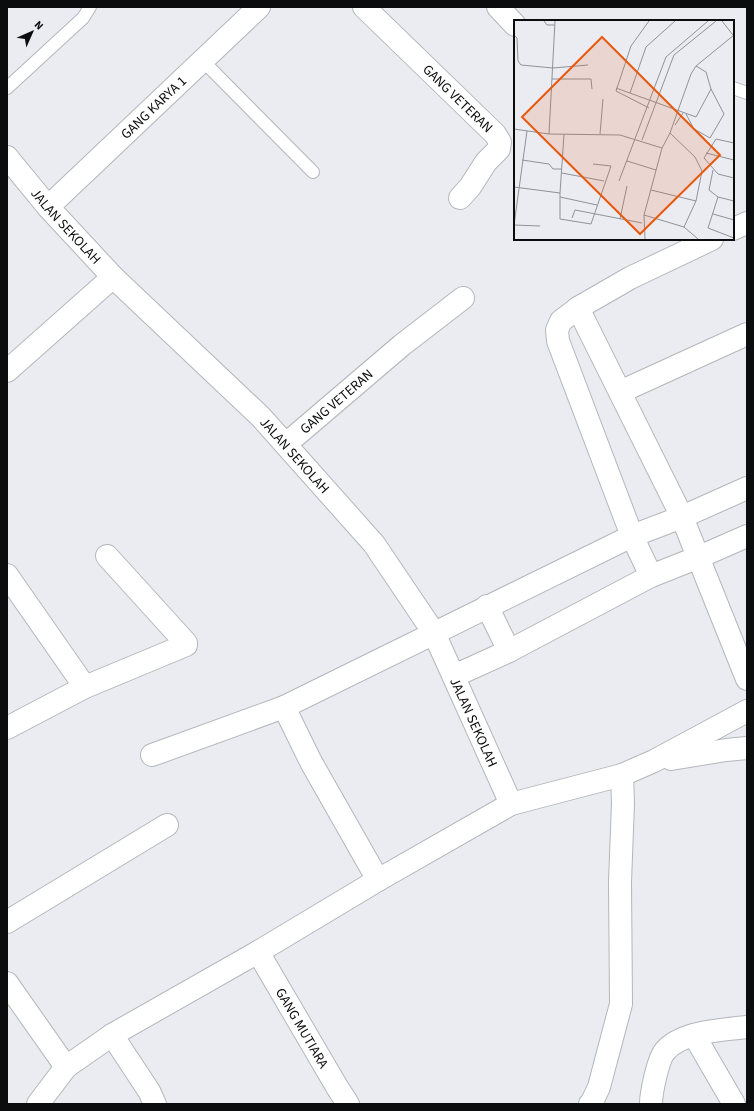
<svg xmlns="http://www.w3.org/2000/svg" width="754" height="1111" font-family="'Source Sans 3',sans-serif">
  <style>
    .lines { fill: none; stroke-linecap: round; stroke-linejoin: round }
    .service-casing { stroke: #b4b6bb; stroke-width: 14 }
    .minor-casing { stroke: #b4b6bb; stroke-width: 24 }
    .service { stroke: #fff; stroke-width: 12 }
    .minor { stroke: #fff; stroke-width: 22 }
    .labels { text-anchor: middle; stroke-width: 3; stroke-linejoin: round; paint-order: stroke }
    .street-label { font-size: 14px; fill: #0b0c0d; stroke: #eaecf2 }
    .inset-road { fill: none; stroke: #919296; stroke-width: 1 }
    .view { fill: #e8590c; fill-opacity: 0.15; stroke: #e8590c; stroke-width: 2 }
    .inset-edge { fill: none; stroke: #0b0c0d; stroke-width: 2 }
  </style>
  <rect width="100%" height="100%" fill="#eaecf2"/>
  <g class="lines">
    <g class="service-casing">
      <g id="service">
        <path d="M 203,61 L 313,172"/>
        <path d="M 7,88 L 83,18 L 90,7"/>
        <path d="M 733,88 L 747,93"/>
      </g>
    </g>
    <g class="minor-casing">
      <g id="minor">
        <path id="s1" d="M 364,7 L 495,134 L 500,142 L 499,149 L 486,162 L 470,187 L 460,198"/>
        <path d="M 498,7 L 515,25"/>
        <path id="s2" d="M 7,157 L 48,207 L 113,277 L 261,417 L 374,544 L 434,633 L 511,804"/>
        <path id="s3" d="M 48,207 L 259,7"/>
        <path d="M 733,229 L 747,223"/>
        <path d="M 578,308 L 682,517 L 747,679"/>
        <path d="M 7,371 L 113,277"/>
        <path d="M 620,392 L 747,334"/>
        <path id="s4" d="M 286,444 L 402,345 L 463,298"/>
        <path d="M 7,575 L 85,687"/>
        <path d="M 651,576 L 632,536 L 558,341 L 557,330 L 561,321 L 578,308 L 630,278 L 712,239"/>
        <path d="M 487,606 L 509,651"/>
        <path d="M 454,676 L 509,651 L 651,576 L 699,557 L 747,536"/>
        <path d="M 284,707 L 311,762 L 378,880"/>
        <path d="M 7,728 L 85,687 L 186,645 L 186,643 L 107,556"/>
        <path d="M 152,755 L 284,707 L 632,536 L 682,517 L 747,488"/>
        <path d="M 671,759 L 726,750 L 747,748"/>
        <path d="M 7,922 L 167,825"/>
        <path id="s5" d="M 258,952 L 337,1087 L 348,1104"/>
        <path d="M 7,983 L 66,1067"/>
        <path d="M 112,1035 L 149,1091 L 155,1104"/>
        <path d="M 694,1035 L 734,1104"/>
        <path d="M 38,1104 L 66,1067 L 112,1035 L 258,952 L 378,880 L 511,804 L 622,775 L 654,761 L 747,711"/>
        <path d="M 590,1104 L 592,1102 L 599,1087 L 621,1004 L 620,882 L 623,803 L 622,775"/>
        <path d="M 651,1104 C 651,1093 658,1059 665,1051 C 682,1031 723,1030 747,1027"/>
      </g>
    </g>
    <use href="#service" class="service"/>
    <use href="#minor" class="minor"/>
  </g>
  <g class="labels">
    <g class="street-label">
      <text dy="5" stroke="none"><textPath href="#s1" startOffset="131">GANG VETERAN</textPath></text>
      <text dy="5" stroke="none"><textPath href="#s3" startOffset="145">GANG KARYA 1</textPath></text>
      <text dy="5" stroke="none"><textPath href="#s2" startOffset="91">JALAN SEKOLAH</textPath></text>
      <text dy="5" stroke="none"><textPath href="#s4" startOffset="66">GANG VETERAN</textPath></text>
      <text dy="5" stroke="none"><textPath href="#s2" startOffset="415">JALAN SEKOLAH</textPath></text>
      <text dy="5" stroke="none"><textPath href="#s2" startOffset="739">JALAN SEKOLAH</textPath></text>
      <text dy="5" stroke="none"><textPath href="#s5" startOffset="88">GANG MUTIARA</textPath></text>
    </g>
  </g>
  <g transform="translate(514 20)">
    <rect width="220" height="220" fill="#eaecf2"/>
    <path class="inset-road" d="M 30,1 L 33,5 L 41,5M 135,1 L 117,26 L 102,71 L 135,88M 208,1 L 219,15M 0,15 L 3,18 L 4,41 L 7,45 L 39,48 L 74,45M 38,59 L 77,59 L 78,69M 102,68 L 182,97 L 197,69M 116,73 L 132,27 L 161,1M 172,94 L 180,109 L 196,118 L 210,94 L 197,69 L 192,52 L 182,46M 161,105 L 169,93M 0,109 L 35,114 L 106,115 L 148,128M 13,111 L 0,205 L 26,206M 156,113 L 181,137 L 188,151 L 182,181 L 170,207M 35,114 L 41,1M 86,114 L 89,79M 128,120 L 160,35 L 202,1M 220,123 L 202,119 L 190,138 L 204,154 L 220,158M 192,133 L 220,140M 8,140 L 35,144 L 39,149 L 48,149M 113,141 L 142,150M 199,150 L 195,170 L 204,177M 48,153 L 90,161M 105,161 L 152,37 L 194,1M 0,167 L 46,173 L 46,177 L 83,185M 137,170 L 182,181M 46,173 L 50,114M 46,177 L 46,199 L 77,204 L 97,146 L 79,144M 220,181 L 204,177 L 194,208 L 220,218M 199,194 L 220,200M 130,195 L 170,207 L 184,219M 58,198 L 61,190 L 128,203M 106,199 L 113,166M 131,219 L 130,195 L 148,128 L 156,113 L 177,54 L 182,46 L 220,15"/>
    <path class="view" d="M 88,17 L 206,135 L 126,214 L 8,97 Z"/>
    <rect width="220" height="220" class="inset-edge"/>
  </g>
  <rect width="754" height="1111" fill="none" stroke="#0b0c0d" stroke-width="16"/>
  <g transform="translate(32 32) rotate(45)" stroke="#eaecf2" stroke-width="3" paint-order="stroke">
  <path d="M0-3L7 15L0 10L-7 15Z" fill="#0b0c0d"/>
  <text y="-6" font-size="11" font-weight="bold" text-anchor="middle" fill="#0b0c0d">N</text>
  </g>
</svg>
